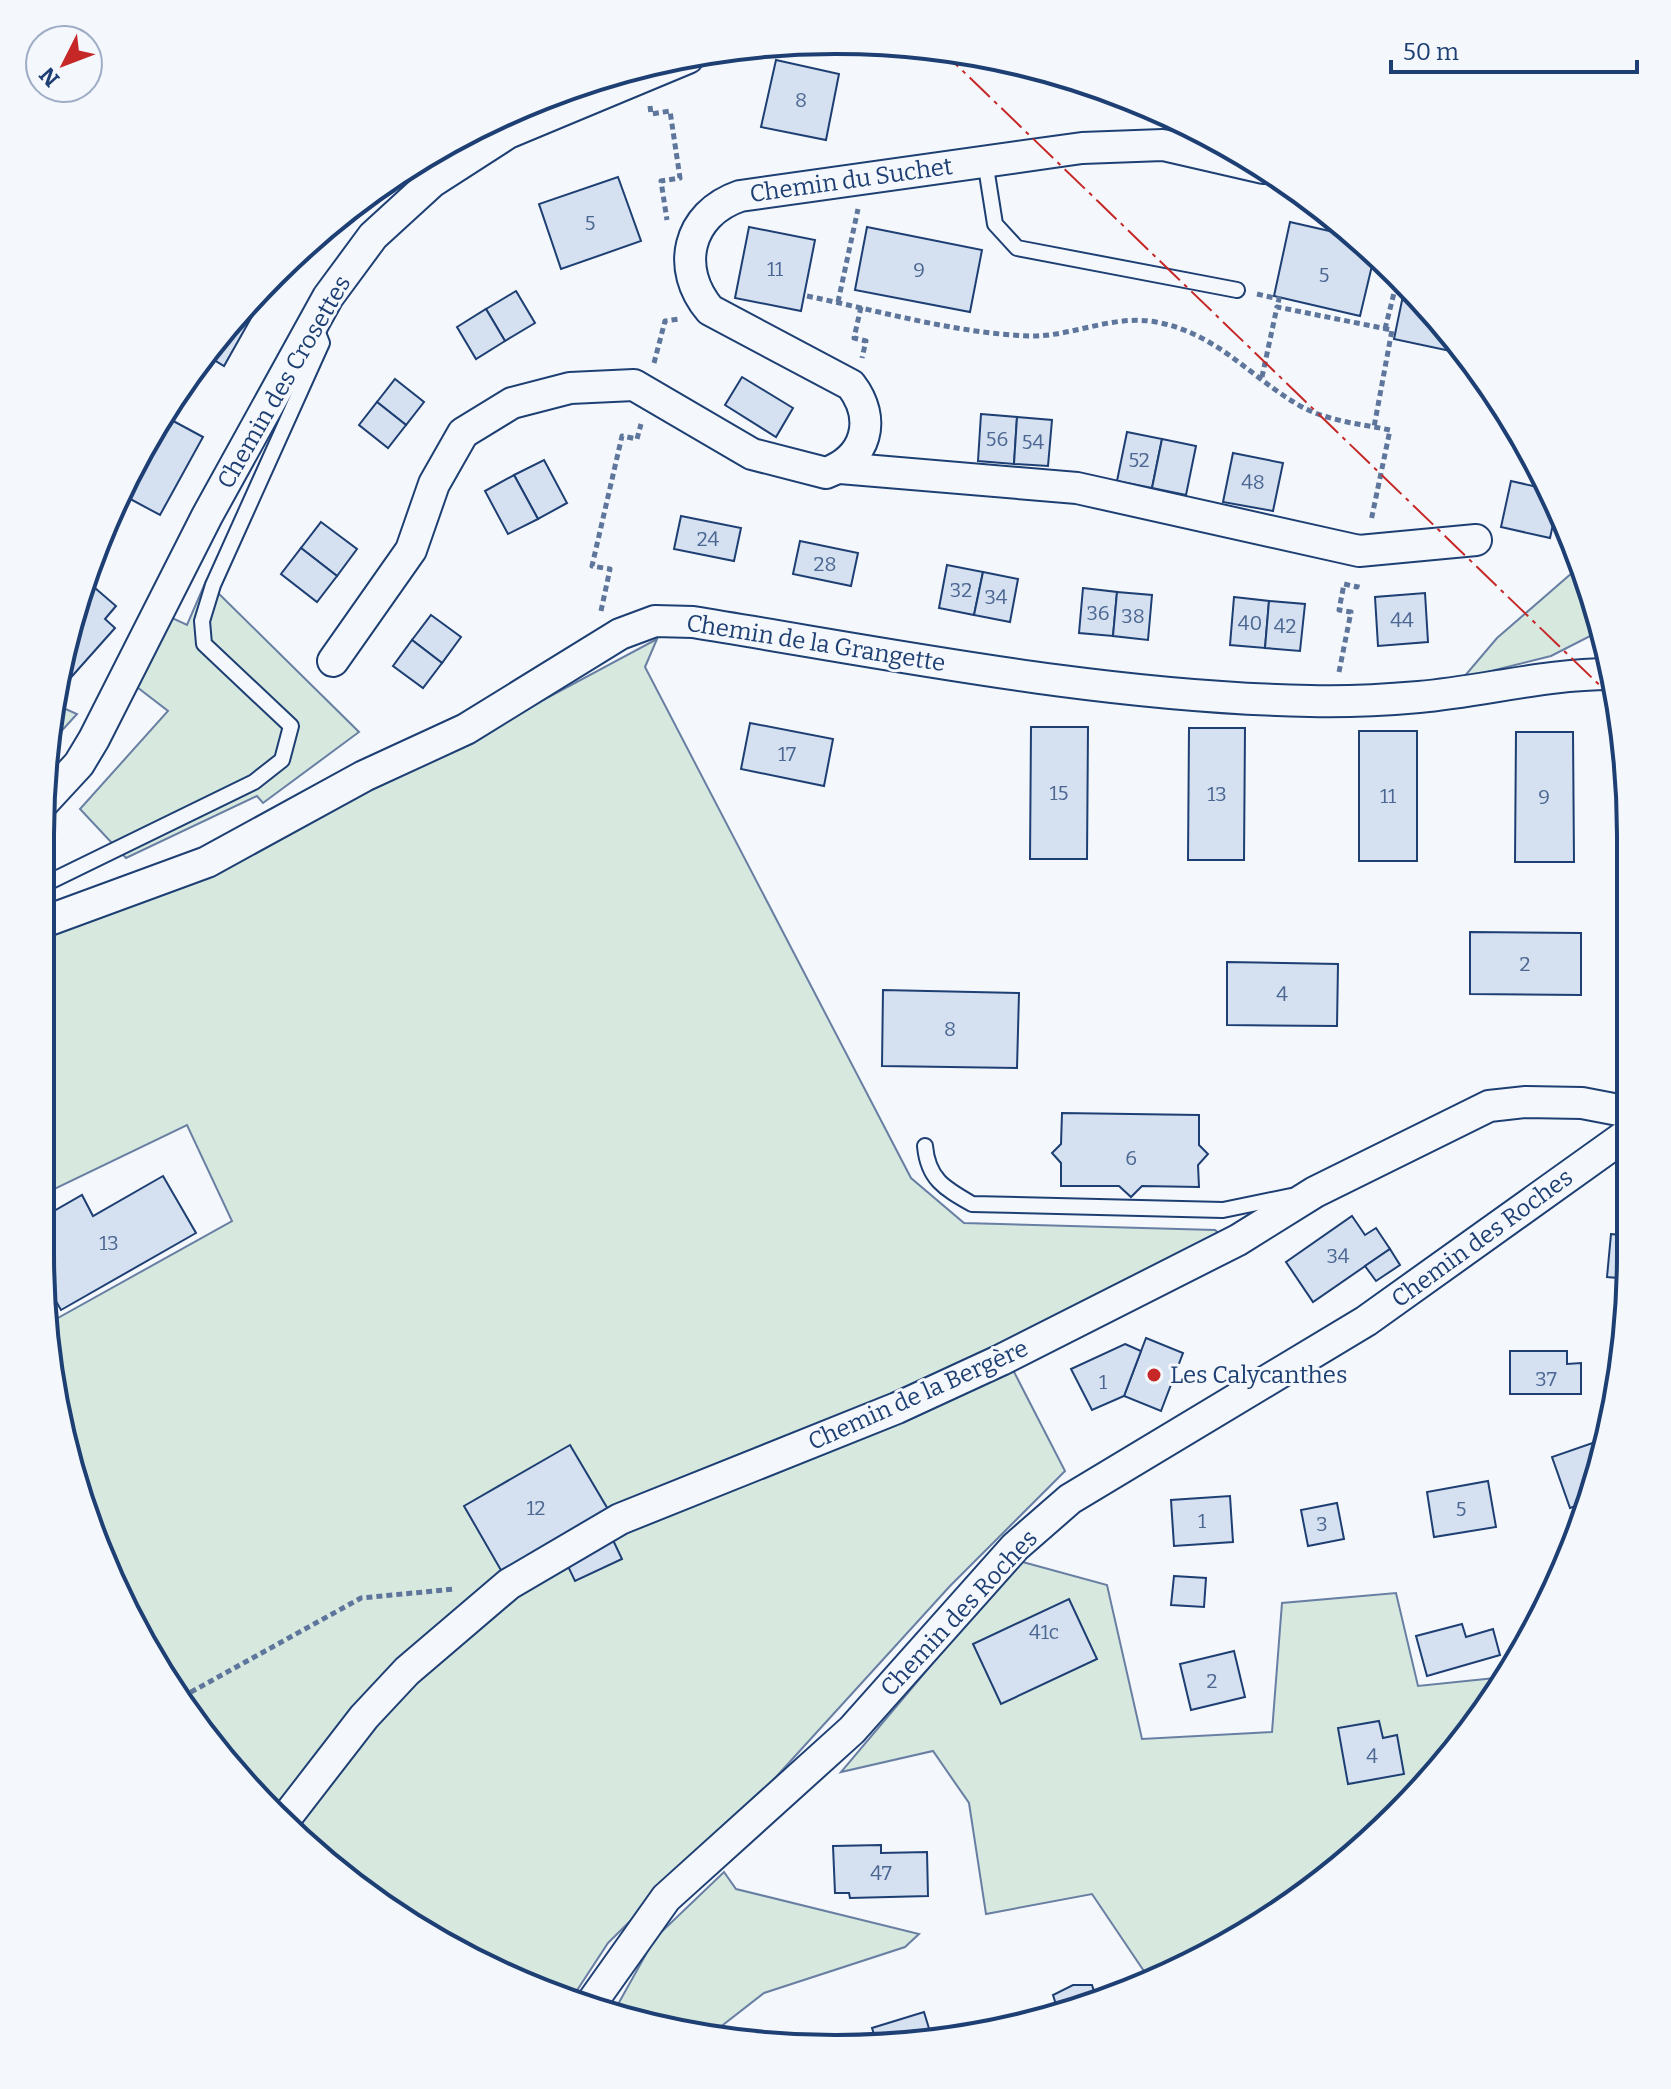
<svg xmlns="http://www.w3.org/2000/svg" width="1671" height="2089" font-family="Bitter,serif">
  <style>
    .green { fill: #d7e8df; stroke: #687fa3; stroke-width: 2 }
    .building { fill: #d5e0f0; stroke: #1d3f73; stroke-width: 2 }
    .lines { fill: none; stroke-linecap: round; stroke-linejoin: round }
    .lane-casing { stroke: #1d3f73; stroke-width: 18 }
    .street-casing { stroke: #1d3f73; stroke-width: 34 }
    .path { stroke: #5e769c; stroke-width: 5; stroke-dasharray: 6 4; stroke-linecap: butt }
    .lane { stroke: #f4f7fb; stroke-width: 14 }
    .street { stroke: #f4f7fb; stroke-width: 30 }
    .power { stroke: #c62828; stroke-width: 2; stroke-dasharray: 28 6 4 6; stroke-linecap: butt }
    .poi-dot { fill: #c62828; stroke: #f4f7fb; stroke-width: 3 }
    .labels { text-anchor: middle; stroke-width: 6; stroke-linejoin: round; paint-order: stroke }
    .number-label { font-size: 20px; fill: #4b6792 }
    .street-label { font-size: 24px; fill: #1d3f73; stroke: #f4f7fb }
    .poi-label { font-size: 24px; fill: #1d3f73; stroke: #f4f7fb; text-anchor: start }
    .rim { fill: none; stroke: #1d3f73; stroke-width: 4 }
  </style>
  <rect width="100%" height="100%" fill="#f4f7fb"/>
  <g class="green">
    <path d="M 1580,566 L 1604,629 L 1551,656 L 1463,678 L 1497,638 Z"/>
    <path d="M 206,581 L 359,732 L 263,803 L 257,796 L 126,858 L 80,809 L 168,711 L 133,684 L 168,616 L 187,625 Z"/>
    <path d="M 657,639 L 645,667 L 911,1178 L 964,1223 L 1215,1230 L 1235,1246 L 1012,1368 L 1065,1471 L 950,1586 L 776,1777 L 608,1943 L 572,1998 L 437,1942 L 273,1816 L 146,1651 L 67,1459 L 49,1323 L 232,1221 L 187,1125 L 42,1195 L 41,939 L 205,872 L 467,741 Z"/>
    <path d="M 52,703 L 77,714 L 46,748 Z"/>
    <path d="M 1019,1561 L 1107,1585 L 1142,1739 L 1272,1732 L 1282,1603 L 1396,1593 L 1418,1686 L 1505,1677 L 1466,1738 L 1360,1852 L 1188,1967 L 1150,1980 L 1092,1894 L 986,1914 L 969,1803 L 933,1751 L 841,1772 Z"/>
    <path d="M 724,1872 L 736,1889 L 919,1934 L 905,1947 L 764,1993 L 710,2035 L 629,2022 L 612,2015 L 655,1938 Z"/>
  </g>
  <g class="building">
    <path d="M 776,60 L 839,74 L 826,140 L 761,127 Z"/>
    <path d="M 618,177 L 641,241 L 561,269 L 539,204 Z"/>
    <path d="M 1290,222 L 1360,238 L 1375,253 L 1360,316 L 1274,296 Z"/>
    <path d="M 749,227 L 815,240 L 801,311 L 735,298 Z"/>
    <path d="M 867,227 L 982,250 L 970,312 L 855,290 Z"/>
    <path d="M 1405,286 L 1466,351 L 1469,355 L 1394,339 Z"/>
    <path d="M 516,291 L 535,323 L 505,341 L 486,309 Z"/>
    <path d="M 258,292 L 264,295 L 224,366 L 206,355 L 238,311 Z"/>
    <path d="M 486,309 L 505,341 L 476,359 L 457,327 Z"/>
    <path d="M 742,377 L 793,408 L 776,437 L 725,405 Z"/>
    <path d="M 395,379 L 424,402 L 406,425 L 377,402 Z"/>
    <path d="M 377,402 L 406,425 L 388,448 L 359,425 Z"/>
    <path d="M 981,414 L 1017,417 L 1014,464 L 978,461 Z"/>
    <path d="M 164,416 L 203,437 L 160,515 L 121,494 Z"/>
    <path d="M 1017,417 L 1052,420 L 1048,466 L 1014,464 Z"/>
    <path d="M 1127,432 L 1162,439 L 1152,488 L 1117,481 Z"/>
    <path d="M 1162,439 L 1196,446 L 1186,495 L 1152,488 Z"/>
    <path d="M 1233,453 L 1283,463 L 1273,511 L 1223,502 Z"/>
    <path d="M 544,460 L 567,503 L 538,519 L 514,475 Z"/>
    <path d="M 514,475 L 538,519 L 508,534 L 485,491 Z"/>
    <path d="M 1511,481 L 1551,490 L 1557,506 L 1550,538 L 1501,527 Z"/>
    <path d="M 681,516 L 741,528 L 734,561 L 674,549 Z"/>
    <path d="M 321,522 L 357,549 L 337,576 L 301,548 Z"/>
    <path d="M 800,541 L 858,553 L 851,586 L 793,574 Z"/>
    <path d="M 301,548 L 337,576 L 317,602 L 281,574 Z"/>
    <path d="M 947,565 L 983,572 L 974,615 L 939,608 Z"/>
    <path d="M 983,572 L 1018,579 L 1010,622 L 974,615 Z"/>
    <path d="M 95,588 L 116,606 L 105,619 L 115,628 L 66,683 L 57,675 L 81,596 L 84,599 Z"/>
    <path d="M 1083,588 L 1117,592 L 1113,636 L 1079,633 Z"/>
    <path d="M 1117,592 L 1152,595 L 1148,640 L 1113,636 Z"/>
    <path d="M 1425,593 L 1428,642 L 1378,646 L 1375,597 Z"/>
    <path d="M 1234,597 L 1269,601 L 1265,648 L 1230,645 Z"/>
    <path d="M 1269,601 L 1305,604 L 1300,651 L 1265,648 Z"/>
    <path d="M 431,615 L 461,637 L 442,663 L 412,640 Z"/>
    <path d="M 412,640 L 442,663 L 423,688 L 393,666 Z"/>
    <path d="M 750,723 L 833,739 L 824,786 L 741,769 Z"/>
    <path d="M 1031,727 L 1088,727 L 1087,859 L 1030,859 Z"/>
    <path d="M 1189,728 L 1245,728 L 1244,860 L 1188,860 Z"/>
    <rect x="1359" y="731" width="58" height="130"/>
    <path d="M 1516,732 L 1573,732 L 1574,862 L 1515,862 Z"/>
    <path d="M 1470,932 L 1581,933 L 1581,995 L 1470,994 Z"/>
    <path d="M 1227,962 L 1338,964 L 1337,1026 L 1227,1025 Z"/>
    <path d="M 883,990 L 1019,993 L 1017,1068 L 882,1066 Z"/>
    <path d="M 1062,1113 L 1199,1115 L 1199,1145 L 1208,1154 L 1198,1165 L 1199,1187 L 1142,1186 L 1131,1197 L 1119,1186 L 1061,1186 L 1061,1163 L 1052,1153 L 1061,1144 Z"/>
    <path d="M 163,1176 L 196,1233 L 61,1310 L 44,1280 L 40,1219 L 82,1195 L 93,1216 Z"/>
    <path d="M 1352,1216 L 1365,1235 L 1376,1228 L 1390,1249 L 1313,1302 L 1286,1262 Z"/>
    <path d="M 1611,1234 L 1629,1236 L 1629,1279 L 1607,1277 Z"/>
    <path d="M 1390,1249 L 1400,1265 L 1376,1281 L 1365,1266 Z"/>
    <path d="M 1146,1338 L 1183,1353 L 1161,1411 L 1124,1396 Z"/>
    <path d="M 1125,1344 L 1141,1351 L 1124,1396 L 1092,1410 L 1071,1369 Z"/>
    <path d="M 1510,1351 L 1567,1351 L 1567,1364 L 1581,1363 L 1581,1394 L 1510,1394 Z"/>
    <path d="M 1607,1438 L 1604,1459 L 1588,1502 L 1570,1508 L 1552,1457 Z"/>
    <path d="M 570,1445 L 609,1511 L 502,1572 L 464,1506 Z"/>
    <path d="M 1488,1481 L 1496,1527 L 1434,1537 L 1427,1492 Z"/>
    <path d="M 1230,1496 L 1233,1542 L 1174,1546 L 1171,1500 Z"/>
    <path d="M 1337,1503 L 1344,1539 L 1308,1546 L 1301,1510 Z"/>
    <path d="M 612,1538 L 622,1559 L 575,1581 L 565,1560 Z"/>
    <path d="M 1174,1576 L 1206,1578 L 1204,1607 L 1171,1605 Z"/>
    <path d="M 1069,1599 L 1097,1659 L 1001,1704 L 973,1644 Z"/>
    <path d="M 1462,1624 L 1466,1637 L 1493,1629 L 1500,1655 L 1427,1676 L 1416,1636 Z"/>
    <path d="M 1234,1651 L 1245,1697 L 1191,1710 L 1180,1664 Z"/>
    <path d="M 1379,1721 L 1383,1738 L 1397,1735 L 1404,1774 L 1348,1784 L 1338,1728 Z"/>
    <path d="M 881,1845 L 881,1853 L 927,1852 L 928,1896 L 850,1898 L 849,1893 L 835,1893 L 833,1846 Z"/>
    <path d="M 1073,1985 L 1092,1985 L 1096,1998 L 1058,2011 L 1053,1995 Z"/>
    <path d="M 924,2012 L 931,2035 L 945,2031 L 947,2037 L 876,2041 L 872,2028 Z"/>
  </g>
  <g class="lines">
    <g class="lane-casing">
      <g id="lane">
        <path d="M 985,161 L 995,224 L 1017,248 L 1237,290"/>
        <path d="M 41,886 L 254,782 L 282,760 L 291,726 L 204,644 L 202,621 L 213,585 L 322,343 L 315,325"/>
        <path d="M 925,1146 C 928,1179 944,1188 972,1204 L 1223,1210 L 1291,1196"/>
      </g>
    </g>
    <g class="street-casing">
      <g id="street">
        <path d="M 840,468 L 1077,488 L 1359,551 L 1476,540"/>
        <path d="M 333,661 L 411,550 L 434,484 L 463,433 L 512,403 L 570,388 L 634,385 L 752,454 L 826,473 C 867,458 877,419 851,385 L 710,310 C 675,269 687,214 740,196 L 1082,148 L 1163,145 L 1263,168"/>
        <path d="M 42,804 L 79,764 L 94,739 L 207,516 L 328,297 L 373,236 L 432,182 L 508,133 L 688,58"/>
        <path d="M 41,923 L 207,862 L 364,776 L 466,729 L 620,634 L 655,621 L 693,622 C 897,655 1103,697 1310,701 C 1346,702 1384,700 1419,697 C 1484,691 1546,674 1611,674"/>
        <path d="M 282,1823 L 364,1717 L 407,1671 L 509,1584 L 620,1519 L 897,1408 L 1001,1360 L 1238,1240 L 1315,1192 L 1489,1106 L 1526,1102 L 1582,1103 L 1629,1112"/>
        <path d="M 590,2005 L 666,1898 L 852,1730 L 1015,1547 L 1070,1499 L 1366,1321 L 1629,1133"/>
      </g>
    </g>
    <g class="path">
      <path d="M 650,106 L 651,114 L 670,111 L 680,178 L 661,181 L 667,220"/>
      <path d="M 1257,294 L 1279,299 L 1277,307"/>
      <path d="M 807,296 C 880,311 954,333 1029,336 C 1072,337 1112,314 1156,322 C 1219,334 1249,377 1302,407 C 1328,421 1361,424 1390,430 L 1371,521"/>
      <path d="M 838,302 L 858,209"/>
      <path d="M 861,307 L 854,338 L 866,341 L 862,358"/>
      <path d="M 1385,329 L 1397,281 L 1386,278 L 1388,268"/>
      <path d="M 654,363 L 665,321 L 679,319"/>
      <path d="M 1262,377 L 1277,307 L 1392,330 L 1374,427"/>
      <path d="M 601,611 L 610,569 L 592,566 L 622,436 L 637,439 L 641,424"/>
      <path d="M 1339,672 L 1351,612 L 1339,610 L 1344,584 L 1357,587 L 1358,582"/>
      <path d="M 182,1697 L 361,1598 L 455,1589"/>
    </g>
    <use href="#lane" class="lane"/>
    <use href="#street" class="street"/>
    <path class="power" d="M 938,47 L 1616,701"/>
  </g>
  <circle class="poi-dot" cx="1154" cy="1375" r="8"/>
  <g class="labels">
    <g class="number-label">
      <text x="801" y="107">8</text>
      <text x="590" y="230">5</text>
      <text x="775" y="276">11</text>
      <text x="919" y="277">9</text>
      <text x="1324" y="282">5</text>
      <text x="997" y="446">56</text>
      <text x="1033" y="449">54</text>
      <text x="1139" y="467">52</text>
      <text x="1253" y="489">48</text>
      <text x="708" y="546">24</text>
      <text x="825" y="571">28</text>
      <text x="961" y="597">32</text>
      <text x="996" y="604">34</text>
      <text x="1098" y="620">36</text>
      <text x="1133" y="623">38</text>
      <text x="1402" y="627">44</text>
      <text x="1250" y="630">40</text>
      <text x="1285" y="633">42</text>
      <text x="787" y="761">17</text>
      <text x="1059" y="800">15</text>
      <text x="1217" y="801">13</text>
      <text x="1388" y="803">11</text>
      <text x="1544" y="804">9</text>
      <text x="1525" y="971">2</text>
      <text x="1282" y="1001">4</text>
      <text x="950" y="1036">8</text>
      <text x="1131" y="1165">6</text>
      <text x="109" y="1250">13</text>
      <text x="1338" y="1263">34</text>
      <text x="1546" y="1386">37</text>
      <text x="1103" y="1389">1</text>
      <text x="536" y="1515">12</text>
      <text x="1461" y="1516">5</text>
      <text x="1202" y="1528">1</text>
      <text x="1322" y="1531">3</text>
      <text x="1044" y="1639">41c</text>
      <text x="1212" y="1688">2</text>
      <text x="1372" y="1763">4</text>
      <text x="881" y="1880">47</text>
    </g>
    <g class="street-label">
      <text transform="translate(851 180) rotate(-8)" y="8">Chemin du Suchet</text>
      <text transform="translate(284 382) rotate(-60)" y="8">Chemin des Crosettes</text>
      <text transform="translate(816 643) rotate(9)" y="8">Chemin de la Grangette</text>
      <text transform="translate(1482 1238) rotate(-36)" y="8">Chemin des Roches</text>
      <text transform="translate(918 1395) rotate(-24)" y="8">Chemin de la Bergère</text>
      <text transform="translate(959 1613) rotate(-47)" y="8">Chemin des Roches</text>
    </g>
    <g class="poi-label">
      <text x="1170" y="1383">Les Calycanthes</text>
    </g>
  </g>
  <path d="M0 0H1671V2089H0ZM835 54H836A781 781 0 0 1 1617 835V1254A781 781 0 0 1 836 2035H835A781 781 0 0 1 54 1254V835A781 781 0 0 1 835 54Z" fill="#f4f7fb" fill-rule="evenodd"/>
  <path class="rim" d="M835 54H836A781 781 0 0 1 1617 835V1254A781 781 0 0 1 836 2035H835A781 781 0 0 1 54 1254V835A781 781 0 0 1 835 54Z"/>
  <g transform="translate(64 64) rotate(228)"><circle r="38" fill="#f4f7fb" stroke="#9eadc5" stroke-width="2"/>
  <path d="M0-6L14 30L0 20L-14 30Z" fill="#c62828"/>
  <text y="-12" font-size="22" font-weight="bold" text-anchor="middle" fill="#1d3f73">N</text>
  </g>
  <path d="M1391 60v12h246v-12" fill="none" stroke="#1d3f73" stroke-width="4"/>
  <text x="1403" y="60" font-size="24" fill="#1d3f73" stroke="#f4f7fb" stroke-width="6" paint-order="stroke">50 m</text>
</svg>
